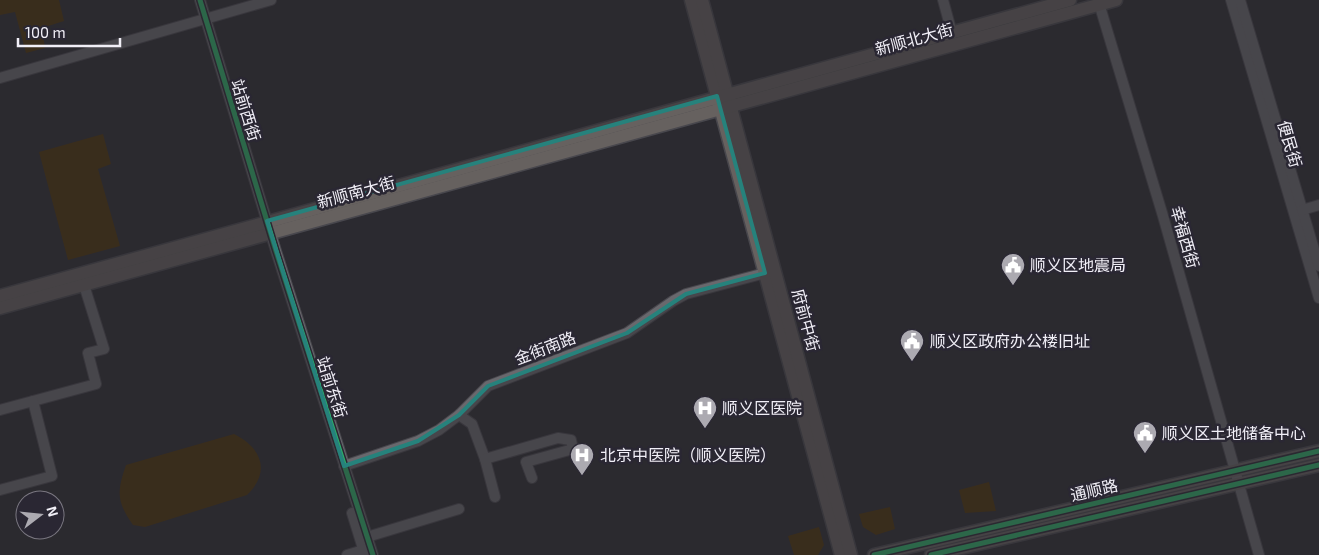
<svg xmlns="http://www.w3.org/2000/svg" width="1319" height="555" font-family="'Exo 2','Noto Sans SC',sans-serif">
  <style>
    .green { fill: #4b3206 }
    .lines { fill: none; stroke-linecap: round; stroke-linejoin: round }
    .minor-casing { stroke: #48474d; stroke-width: 12 }
    .major-casing { stroke: #48474d; stroke-width: 15 }
    .minor { stroke: #69686d; stroke-width: 10 }
    .major { stroke: #66615f; stroke-width: 12 }
    .cycleway-casing { stroke: #2a2733; stroke-width: 8 }
    .cycleway { stroke: #2db169; stroke-width: 5 }
    .marked { fill: none; stroke: #26827c; stroke-width: 4; stroke-linejoin: round }
    .labels { text-anchor: middle; stroke-width: 5; stroke-linejoin: round; paint-order: stroke }
    .street-label { font-size: 16px; fill: #f1eff7; stroke: #2a2733 }
    .poi-label { font-size: 16px; fill: #f1eff7; stroke: #2a2733; text-anchor: start }
  </style>
  <rect width="100%" height="100%" fill="#2b2a30"/>
  <g class="green">
    <path d="M 0,0 L 59,0 L 64,21 L 42,28 L 45,48 L 26,53 L 15,12 L 0,15 Z"/>
    <path d="M 103,134 L 111,164 L 98,169 L 120,246 L 68,260 L 39,152 Z"/>
    <path d="M 234,434 C 262,448 271,472 247,495 L 145,527 L 133,525 C 116,501 117,491 126,465 Z"/>
    <path d="M 989,482 L 996,511 L 965,513 L 959,490 Z"/>
    <path d="M 890,507 L 895,529 L 876,535 L 863,527 L 859,514 Z"/>
    <path d="M 819,527 L 824,545 L 818,555 L 794,555 L 788,536 Z"/>
  </g>
  <g class="lines">
    <g class="minor-casing">
      <g id="minor">
        <path d="M 200,0 L 276,251 L 373,555"/>
        <path d="M 943,0 L 952,33"/>
        <path d="M 1098,0 L 1163,216 L 1259,555"/>
        <path d="M 1231,0 L 1319,298"/>
        <path d="M 1240,0 L 1319,266"/>
        <path d="M 0,78 L 271,0"/>
        <path d="M 1302,210 L 1319,205"/>
        <path d="M 0,410 L 96,384 L 88,353 L 104,349 L 84,285"/>
        <path d="M 459,415 L 472,424 L 485,459 L 495,497"/>
        <path d="M 485,459 L 558,438 L 571,440 L 573,449 L 526,462 L 532,478"/>
        <path d="M 344,466 L 418,441 L 439,430 L 459,415 L 488,386 L 627,333 L 673,301 L 686,294 L 765,273"/>
        <path d="M 0,490 L 52,476 L 33,401"/>
        <path d="M 352,513 L 365,555"/>
        <path d="M 367,537 L 459,509"/>
        <path d="M 347,555 L 370,548"/>
      </g>
    </g>
    <g class="major-casing">
      <g id="major">
        <path d="M 691,0 L 841,555"/>
        <path d="M 702,0 L 851,555"/>
        <path d="M 0,296 L 1070,0"/>
        <path d="M 0,308 L 1116,0"/>
        <path d="M 874,555 L 1319,451"/>
        <path d="M 931,555 L 1319,465"/>
      </g>
    </g>
    <use href="#minor" class="minor"/>
    <use href="#major" class="major"/>
    <g class="cycleway-casing">
      <g id="cycleway">
        <path d="M 200,0 L 276,251 L 373,555"/>
        <path d="M 874,555 L 1319,451"/>
        <path d="M 931,555 L 1319,465"/>
      </g>
    </g>
    <use href="#cycleway" class="cycleway"/>
  </g>
  <path d="M0 0H1319V555H0ZM 717,96 L 765,273 L 686,294 L 627,333 L 488,386 L 459,415 L 418,441 L 344,466 L 267,221 Z" fill="#2b2a30" fill-opacity=".55" fill-rule="evenodd"/>
  <path class="marked" d="M 717,96 L 765,273 L 686,294 L 627,333 L 488,386 L 459,415 L 418,441 L 344,466 L 267,221 Z"/>
  <defs>
    <g id="civic-pin" transform="scale(1.25)"><path d="M0 17L-7.5 6A9.5 9.5 0 1 1 7.5 6Z" fill="#acaab1" stroke="#2a2733"/><path d="M-.6-6.5H3V-4.5H.6V-3L4-1V1h2V6H-6V1h2V-1L-.6-3ZM-1.2 2.5V6h2.4V2.5Z" fill="#fff"/></g>
    <g id="hospital-pin" transform="scale(1.25)"><path d="M0 17L-7.5 6A9.5 9.5 0 1 1 7.5 6Z" fill="#acaab1" stroke="#2a2733"/><path d="M-5-5h3v3.5h4V-5h3V5h-3V1.5h-4V5h-3Z" fill="#fff"/></g>
  </defs>
  <g fill-rule="evenodd">
    <use href="#civic-pin" x="1013" y="265"/>
    <use href="#civic-pin" x="912" y="341"/>
    <use href="#hospital-pin" x="705" y="408"/>
    <use href="#civic-pin" x="1145" y="433"/>
    <use href="#hospital-pin" x="582" y="455"/>
  </g>
  <g class="labels">
    <g class="street-label">
      <text transform="translate(914 39) rotate(-15)" y="6">新顺北大街</text>
      <text transform="translate(246 110) rotate(73)" y="6">站前西街</text>
      <text transform="translate(1290 144) rotate(74)" y="6">便民街</text>
      <text transform="translate(356 192) rotate(-15)" y="6">新顺南大街</text>
      <text transform="translate(1185 237) rotate(74)" y="6">幸福西街</text>
      <text transform="translate(806 320) rotate(75)" y="6">府前中街</text>
      <text transform="translate(545 348) rotate(-21)" y="6">金街南路</text>
      <text transform="translate(332 387) rotate(72)" y="6">站前东街</text>
      <text transform="translate(1094 490) rotate(-13)" y="6">通顺路</text>
    </g>
    <g class="poi-label">
      <text x="1030" y="271">顺义区地震局</text>
      <text x="930" y="347">顺义区政府办公楼旧址</text>
      <text x="722" y="414">顺义区医院</text>
      <text x="1162" y="439">顺义区土地储备中心</text>
      <text x="600" y="461">北京中医院（顺义医院）</text>
    </g>
  </g>
  <g transform="translate(40 515) rotate(74)"><circle r="24" fill="#2a2733" stroke="#7a7781"/>
  <path d="M0-4L9 19L0 12L-9 19Z" fill="#acaab1"/>
  <text y="-8" font-size="14" font-weight="bold" text-anchor="middle" fill="#f1eff7">N</text>
  </g>
  <path d="M18 38v8h102v-8" fill="none" stroke="#f1eff7" stroke-width="2.5"/>
  <text x="25" y="38" font-size="15" fill="#f1eff7" stroke="#2a2733" stroke-width="4" paint-order="stroke">100 m</text>
</svg>
